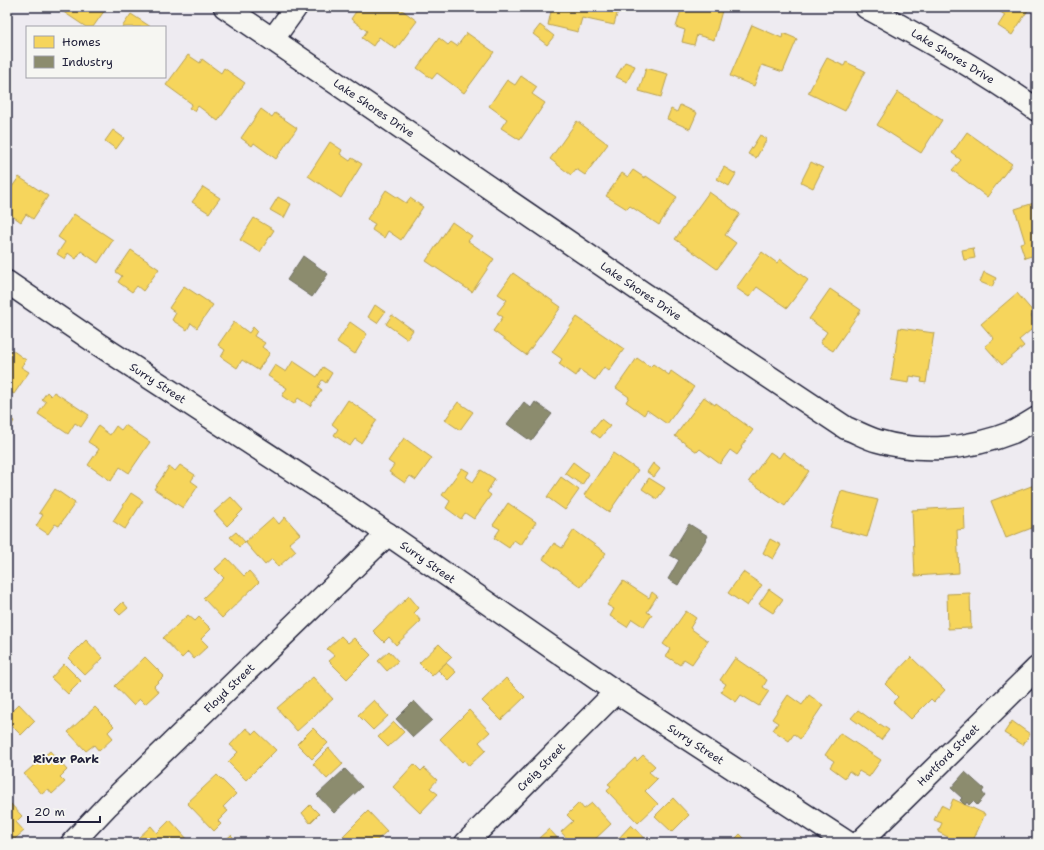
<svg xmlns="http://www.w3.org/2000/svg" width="1044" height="850" font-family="'Shantell Sans',sans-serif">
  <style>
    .homes { fill: #f6d55c; stroke: #b69f52 }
    .industry { fill: #8c8c6e; stroke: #6c6c5f }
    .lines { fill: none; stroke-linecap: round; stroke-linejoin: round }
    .minor-casing { stroke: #22223b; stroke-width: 25 }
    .minor { stroke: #f6f6f2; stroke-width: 22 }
    .labels { text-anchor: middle; stroke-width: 4; stroke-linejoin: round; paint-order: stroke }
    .street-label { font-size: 11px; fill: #22223b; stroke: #f6f6f2 }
    .neighbourhood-label { font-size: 12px; font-weight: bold; fill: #22223b; stroke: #f6f6f2 }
  </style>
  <rect width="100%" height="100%" fill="#eeebf1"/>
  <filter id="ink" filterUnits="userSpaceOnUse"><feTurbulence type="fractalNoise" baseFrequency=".025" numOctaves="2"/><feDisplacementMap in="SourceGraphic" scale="8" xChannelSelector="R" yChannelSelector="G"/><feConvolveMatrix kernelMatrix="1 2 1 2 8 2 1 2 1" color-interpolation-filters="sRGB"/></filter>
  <g filter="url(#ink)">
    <g class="homes">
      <path d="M 56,7 L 107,7 L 93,27 L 86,27 Z"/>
      <path d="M 359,7 L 398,7 L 417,21 L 396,49 L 379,37 L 373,46 L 362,38 L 367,31 L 351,19 Z"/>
      <path d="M 552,7 L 619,7 L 614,25 L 582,18 L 578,32 L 548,25 Z"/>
      <path d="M 682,7 L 723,7 L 714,40 L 697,35 L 694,45 L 682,42 L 685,30 L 676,27 Z"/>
      <path d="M 993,7 L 1030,7 L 1012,35 L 998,26 L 1005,15 Z"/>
      <path d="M 131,14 L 151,27 L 122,27 Z"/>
      <path d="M 540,25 L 554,36 L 547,45 L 533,34 Z"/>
      <path d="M 752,25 L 782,38 L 783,33 L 797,39 L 783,72 L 762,65 L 754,86 L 730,76 Z"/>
      <path d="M 467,33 L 494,52 L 464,93 L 437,73 L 432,79 L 417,68 L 439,38 L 448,45 L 451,42 L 457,46 Z"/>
      <path d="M 188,55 L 200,63 L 202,59 L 221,73 L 224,68 L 245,83 L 218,121 L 198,106 L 195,111 L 189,108 L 192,104 L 166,85 Z"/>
      <path d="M 827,58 L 844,66 L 846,62 L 865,71 L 845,111 L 808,93 Z"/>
      <path d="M 625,62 L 635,66 L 627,82 L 616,77 Z"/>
      <path d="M 646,68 L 668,74 L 661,97 L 639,91 Z"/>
      <path d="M 521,76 L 537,87 L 532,94 L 545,103 L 520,140 L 501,128 L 507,119 L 489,106 L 507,80 L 515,85 Z"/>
      <path d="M 898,92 L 942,120 L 921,153 L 877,125 Z"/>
      <path d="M 680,105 L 697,113 L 690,129 L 667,119 L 671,109 L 677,112 Z"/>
      <path d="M 261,109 L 272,117 L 275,113 L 297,128 L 276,159 L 254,143 L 252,146 L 241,138 Z"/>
      <path d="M 577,121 L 608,144 L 585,175 L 576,169 L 571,175 L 550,159 Z"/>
      <path d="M 113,130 L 124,138 L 116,149 L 105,141 Z"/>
      <path d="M 967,132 L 1012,164 L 987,197 L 952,170 L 961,160 L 952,153 Z"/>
      <path d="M 760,135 L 767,139 L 756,158 L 748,154 Z"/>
      <path d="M 330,142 L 342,150 L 340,154 L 350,161 L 352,158 L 362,164 L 341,198 L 308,176 Z"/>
      <path d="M 811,162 L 823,168 L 813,188 L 801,182 Z"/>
      <path d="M 724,167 L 736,174 L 729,186 L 717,179 Z"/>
      <path d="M 633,170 L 645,178 L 646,176 L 677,197 L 659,225 L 630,206 L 627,209 L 606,196 L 622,173 L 628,177 Z"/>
      <path d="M 19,177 L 48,196 L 33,219 L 26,214 L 21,222 L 7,212 L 7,207 L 10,203 L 7,201 L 7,194 Z"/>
      <path d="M 203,187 L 220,198 L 209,213 L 192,202 Z"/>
      <path d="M 386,190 L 406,203 L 410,198 L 423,207 L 401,240 L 388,231 L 384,238 L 372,230 L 375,224 L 367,219 Z"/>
      <path d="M 709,192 L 740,214 L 725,235 L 736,243 L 717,269 L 675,239 Z"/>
      <path d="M 278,197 L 291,204 L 284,218 L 270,210 Z"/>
      <path d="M 1037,202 L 1037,259 L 1036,260 L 1035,255 L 1025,258 L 1020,243 L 1025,242 L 1015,209 Z"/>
      <path d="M 74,214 L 113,240 L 98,263 L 81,251 L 76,259 L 68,253 L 65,259 L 57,254 L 65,242 L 58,237 Z"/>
      <path d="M 254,218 L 274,230 L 260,252 L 240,240 Z"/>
      <path d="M 452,222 L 472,236 L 468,241 L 494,259 L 472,292 L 426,261 Z"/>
      <path d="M 973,248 L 975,258 L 964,260 L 962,250 Z"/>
      <path d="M 131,250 L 159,269 L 143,291 L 137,286 L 132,292 L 118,282 L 122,276 L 116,272 Z"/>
      <path d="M 762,252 L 777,263 L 780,259 L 808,280 L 787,308 L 757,287 L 749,297 L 736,288 Z"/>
      <path d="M 984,272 L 996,278 L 992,287 L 980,282 Z"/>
      <path d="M 513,273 L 561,307 L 526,355 L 493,331 L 503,317 L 497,313 L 507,300 L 498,294 Z"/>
      <path d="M 184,286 L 213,305 L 197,328 L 191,323 L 187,330 L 172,320 L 176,313 L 169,308 Z"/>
      <path d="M 830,289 L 861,310 L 833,351 L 820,343 L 827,332 L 809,319 Z"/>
      <path d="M 1017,293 L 1034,313 L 1031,316 L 1037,323 L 1037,325 L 1019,340 L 1024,346 L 1002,365 L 985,346 L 994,339 L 981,324 Z"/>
      <path d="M 375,305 L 385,312 L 377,323 L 368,317 Z"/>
      <path d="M 392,315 L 413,330 L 407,339 L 386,324 Z"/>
      <path d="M 577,317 L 624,349 L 609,371 L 604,367 L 595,380 L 580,370 L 576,376 L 559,364 L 562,359 L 552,352 Z"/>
      <path d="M 234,322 L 249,333 L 253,327 L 257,331 L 254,336 L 265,343 L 262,347 L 270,353 L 258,370 L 242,360 L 237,368 L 221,357 L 225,350 L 218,345 Z"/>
      <path d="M 350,322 L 367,334 L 355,354 L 337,342 Z"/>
      <path d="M 899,328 L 934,333 L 926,383 L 921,382 L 922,378 L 910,376 L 909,383 L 891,380 Z"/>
      <path d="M 12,350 L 26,360 L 21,367 L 29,372 L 14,394 L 7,390 L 7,357 Z"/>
      <path d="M 637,358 L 650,367 L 653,364 L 669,375 L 671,371 L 694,387 L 667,424 L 647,410 L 644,415 L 626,402 L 629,397 L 616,388 Z"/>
      <path d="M 293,361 L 317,377 L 323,367 L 332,373 L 326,383 L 322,380 L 318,387 L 322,390 L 310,406 L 298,398 L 294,404 L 282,396 L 287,388 L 268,376 L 275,365 L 286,372 Z"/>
      <path d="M 47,392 L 51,396 L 54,392 L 89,415 L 81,427 L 75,423 L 68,434 L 38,414 L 46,402 L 42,399 Z"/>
      <path d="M 704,397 L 715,405 L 716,403 L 753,430 L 741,447 L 742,448 L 737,455 L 730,450 L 720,464 L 700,449 L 697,452 L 675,436 Z"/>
      <path d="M 348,400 L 377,420 L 361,443 L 355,439 L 350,446 L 334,435 L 338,429 L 332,424 Z"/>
      <path d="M 458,402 L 473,412 L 460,430 L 445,420 Z"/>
      <path d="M 7,417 L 14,421 L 7,432 Z"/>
      <path d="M 601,419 L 610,426 L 600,438 L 591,431 Z"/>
      <path d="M 125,425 L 150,442 L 129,473 L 120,467 L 111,481 L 88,465 L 99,449 L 88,442 L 98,426 L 110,435 L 116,426 L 121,430 Z"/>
      <path d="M 404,438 L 432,458 L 416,480 L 410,476 L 405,483 L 389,472 L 394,465 L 388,461 Z"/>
      <path d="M 770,452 L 779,458 L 783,452 L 809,471 L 785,506 L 749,481 Z"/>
      <path d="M 613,453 L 638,470 L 609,512 L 584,495 Z"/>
      <path d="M 573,462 L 589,474 L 582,485 L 565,473 Z"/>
      <path d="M 653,463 L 660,469 L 654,477 L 647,472 Z"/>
      <path d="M 180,465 L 195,475 L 191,481 L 198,486 L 183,508 L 154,489 L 169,467 L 175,471 Z"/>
      <path d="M 462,468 L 469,472 L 466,477 L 473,482 L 481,470 L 495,479 L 487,492 L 491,495 L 474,519 L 465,513 L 461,519 L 446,508 L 450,501 L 442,495 Z"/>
      <path d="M 561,477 L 579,490 L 565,510 L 547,497 Z"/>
      <path d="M 649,478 L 665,488 L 657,499 L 642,489 Z"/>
      <path d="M 1037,484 L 1037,526 L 1006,538 L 991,501 Z"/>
      <path d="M 55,489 L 75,503 L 59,526 L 55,524 L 48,534 L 36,526 L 43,515 L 39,513 Z"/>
      <path d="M 841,491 L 878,500 L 867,537 L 830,527 Z"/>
      <path d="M 131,493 L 143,501 L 125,529 L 113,521 Z"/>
      <path d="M 231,497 L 243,510 L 227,526 L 214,512 Z"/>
      <path d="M 508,503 L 536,522 L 521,545 L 514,540 L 509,548 L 494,538 L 500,529 L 493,525 Z"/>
      <path d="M 964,507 L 965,529 L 957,530 L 959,573 L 915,576 L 912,510 Z"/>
      <path d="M 273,517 L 279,524 L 285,517 L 300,534 L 289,543 L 296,551 L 278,567 L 272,559 L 265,565 L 245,542 Z"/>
      <path d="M 574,530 L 606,553 L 581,587 L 543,559 L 554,543 L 562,548 Z"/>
      <path d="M 236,532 L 245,542 L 239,547 L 230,537 Z"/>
      <path d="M 770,539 L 781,545 L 773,559 L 763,553 Z"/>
      <path d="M 227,558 L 244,576 L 249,571 L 259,582 L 222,618 L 203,598 L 224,578 L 215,569 Z"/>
      <path d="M 743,572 L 762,585 L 747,606 L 728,593 Z"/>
      <path d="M 623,581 L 649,598 L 652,592 L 657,596 L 647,612 L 652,615 L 644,627 L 632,619 L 627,627 L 610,616 L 614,609 L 607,605 Z"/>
      <path d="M 769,589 L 783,599 L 773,613 L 759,604 Z"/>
      <path d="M 970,593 L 971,628 L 948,629 L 947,594 Z"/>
      <path d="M 409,596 L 419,608 L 414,613 L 421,621 L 396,645 L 389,637 L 384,642 L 373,631 Z"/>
      <path d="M 123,602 L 128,608 L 120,615 L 115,610 Z"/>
      <path d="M 686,611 L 696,618 L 690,628 L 708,641 L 692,664 L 684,659 L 680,665 L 666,656 L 670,649 L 663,644 Z"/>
      <path d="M 188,615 L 195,621 L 199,617 L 211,629 L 201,639 L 208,646 L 194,659 L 188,652 L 182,658 L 163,638 Z"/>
      <path d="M 341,636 L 348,643 L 354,638 L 371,655 L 347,679 L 329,661 L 335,656 L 327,649 Z"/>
      <path d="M 86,640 L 103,658 L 85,675 L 68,658 Z"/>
      <path d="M 439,644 L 452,657 L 432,676 L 419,663 Z"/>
      <path d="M 389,651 L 398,661 L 387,671 L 378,661 Z"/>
      <path d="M 145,657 L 164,676 L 154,686 L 158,692 L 145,704 L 140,699 L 133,705 L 115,686 Z"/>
      <path d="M 911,657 L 945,690 L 934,702 L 931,699 L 911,719 L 893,702 L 898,697 L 885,684 Z"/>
      <path d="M 735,658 L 767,680 L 763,687 L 769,691 L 759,706 L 741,695 L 736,702 L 721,692 L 726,684 L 720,680 Z"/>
      <path d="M 446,663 L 456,672 L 448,680 L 438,670 Z"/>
      <path d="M 64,664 L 81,681 L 68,694 L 51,678 Z"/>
      <path d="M 313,677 L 333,699 L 297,731 L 277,708 Z"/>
      <path d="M 506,678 L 525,697 L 501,720 L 482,701 Z"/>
      <path d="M 788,695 L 802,705 L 809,695 L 823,705 L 800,739 L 794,734 L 789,741 L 773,730 L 778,723 L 772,719 Z"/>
      <path d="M 374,700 L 388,716 L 373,730 L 358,715 Z"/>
      <path d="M 19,704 L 35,721 L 21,735 L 7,721 L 7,716 Z"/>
      <path d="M 95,707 L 114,726 L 108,732 L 113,738 L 99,751 L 94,745 L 86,751 L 68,732 Z"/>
      <path d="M 469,710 L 490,732 L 479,742 L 486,750 L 469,766 L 464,760 L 462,762 L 440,739 Z"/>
      <path d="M 858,710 L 879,725 L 880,724 L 889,730 L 881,740 L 851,718 Z"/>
      <path d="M 1012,721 L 1030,734 L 1023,745 L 1004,733 Z"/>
      <path d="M 394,722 L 404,732 L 388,747 L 378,737 Z"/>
      <path d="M 246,728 L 253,734 L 256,731 L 276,750 L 246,780 L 228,762 L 238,752 L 230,745 Z"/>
      <path d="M 313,728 L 328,743 L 312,759 L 297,744 Z"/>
      <path d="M 840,733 L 881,760 L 869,777 L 859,771 L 856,776 L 849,771 L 845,778 L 830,767 L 834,761 L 825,755 Z"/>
      <path d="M 329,748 L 343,764 L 327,779 L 313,764 Z"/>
      <path d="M 50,751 L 67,770 L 60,777 L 65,782 L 52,794 L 48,789 L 42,794 L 24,774 Z"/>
      <path d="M 643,755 L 655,766 L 649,772 L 657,779 L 645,791 L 658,804 L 638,823 L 607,791 L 611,786 L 608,784 L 635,758 L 637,761 Z"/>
      <path d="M 414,764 L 421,771 L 424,768 L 437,780 L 430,788 L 438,794 L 420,813 L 393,787 Z"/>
      <path d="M 217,775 L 236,794 L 223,807 L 228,811 L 218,821 L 221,824 L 214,831 L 187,803 Z"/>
      <path d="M 673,798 L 689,815 L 672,832 L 655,816 Z"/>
      <path d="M 953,799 L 985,814 L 972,843 L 950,843 L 952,839 L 938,832 L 942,823 L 934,820 L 941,805 L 949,809 Z"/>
      <path d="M 8,801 L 22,816 L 16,822 L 24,831 L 10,843 L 7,843 L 7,802 Z"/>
      <path d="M 579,803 L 584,809 L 592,803 L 611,824 L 591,843 L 571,843 L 561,832 L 573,821 L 567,815 Z"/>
      <path d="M 310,805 L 319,814 L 310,823 L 302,813 Z"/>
      <path d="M 368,811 L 387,831 L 374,843 L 347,843 L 348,842 L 343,836 Z"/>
      <path d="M 170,820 L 189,841 L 187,843 L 141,843 L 137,839 L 151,826 L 157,833 Z"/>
      <path d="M 631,825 L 650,843 L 622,843 L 618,839 Z"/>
      <path d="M 549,829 L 562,843 L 544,843 L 539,838 Z"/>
      <path d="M 740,834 L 749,843 L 731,843 Z"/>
      <path d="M 231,835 L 239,843 L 222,843 Z"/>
    </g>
    <g class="industry">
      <path d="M 303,256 L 328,274 L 312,297 L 287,280 Z"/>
      <path d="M 524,402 L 531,408 L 535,402 L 552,414 L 531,441 L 507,424 Z"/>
      <path d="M 689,524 L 708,536 L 678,585 L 668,579 L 679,560 L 670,555 Z"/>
      <path d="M 414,701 L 432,720 L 413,737 L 396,719 Z"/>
      <path d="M 345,769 L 362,787 L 334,813 L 317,795 Z"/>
      <path d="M 965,772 L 984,789 L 982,792 L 985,796 L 977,805 L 973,801 L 969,805 L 967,802 L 965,805 L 960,800 L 962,798 L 951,788 Z"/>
    </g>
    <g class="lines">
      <g class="minor-casing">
        <g id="minor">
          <path d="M 225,7 L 643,293 L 846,428 C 857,432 867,438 878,441 C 922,454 970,449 1013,432 C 1021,428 1029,423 1037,418"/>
          <path d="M 866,7 C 924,39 983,71 1037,110"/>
          <path d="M 273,39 L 296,7"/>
          <path d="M 7,282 L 98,344 L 350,508 L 616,692 L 848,843"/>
          <path d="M 72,843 L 108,805 L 388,534"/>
          <path d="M 466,843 L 616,692"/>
          <path d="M 859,843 L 1037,668"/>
        </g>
      </g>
      <use href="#minor" class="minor"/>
    </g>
  </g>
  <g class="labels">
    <g class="street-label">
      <text transform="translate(953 56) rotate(31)" y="4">Lake Shores Drive</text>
      <text transform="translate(374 108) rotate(34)" y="4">Lake Shores Drive</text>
      <text transform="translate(641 291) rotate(34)" y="4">Lake Shores Drive</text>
      <text transform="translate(158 383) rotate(33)" y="4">Surry Street</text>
      <text transform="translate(428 562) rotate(35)" y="4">Surry Street</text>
      <text transform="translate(229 688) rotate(-44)" y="4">Floyd Street</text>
      <text transform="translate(696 744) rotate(33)" y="4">Surry Street</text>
      <text transform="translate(948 755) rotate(-45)" y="4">Hartford Street</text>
      <text transform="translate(541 767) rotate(-45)" y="4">Creig Street</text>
    </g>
    <g class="neighbourhood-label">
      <text x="66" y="763">River Park</text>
    </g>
  </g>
  <rect width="1044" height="850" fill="none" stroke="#f6f6f2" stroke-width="24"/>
  <rect x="12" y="12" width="1020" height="826" fill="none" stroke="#22223b" stroke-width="1.5" filter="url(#ink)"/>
  <rect x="26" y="26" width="140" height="52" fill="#f6f6f2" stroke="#a1a1a9"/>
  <rect x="34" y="36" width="20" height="12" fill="#f6d55c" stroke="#a1a1a9"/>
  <text x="62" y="46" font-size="12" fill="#22223b">Homes</text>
  <rect x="34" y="56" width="20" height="12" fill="#8c8c6e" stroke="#a1a1a9"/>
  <text x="62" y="66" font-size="12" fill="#22223b">Industry</text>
  <path d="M28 816v6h72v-6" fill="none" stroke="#22223b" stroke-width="2"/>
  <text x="34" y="816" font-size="12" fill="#22223b" stroke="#f6f6f2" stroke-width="3" paint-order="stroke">20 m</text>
</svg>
